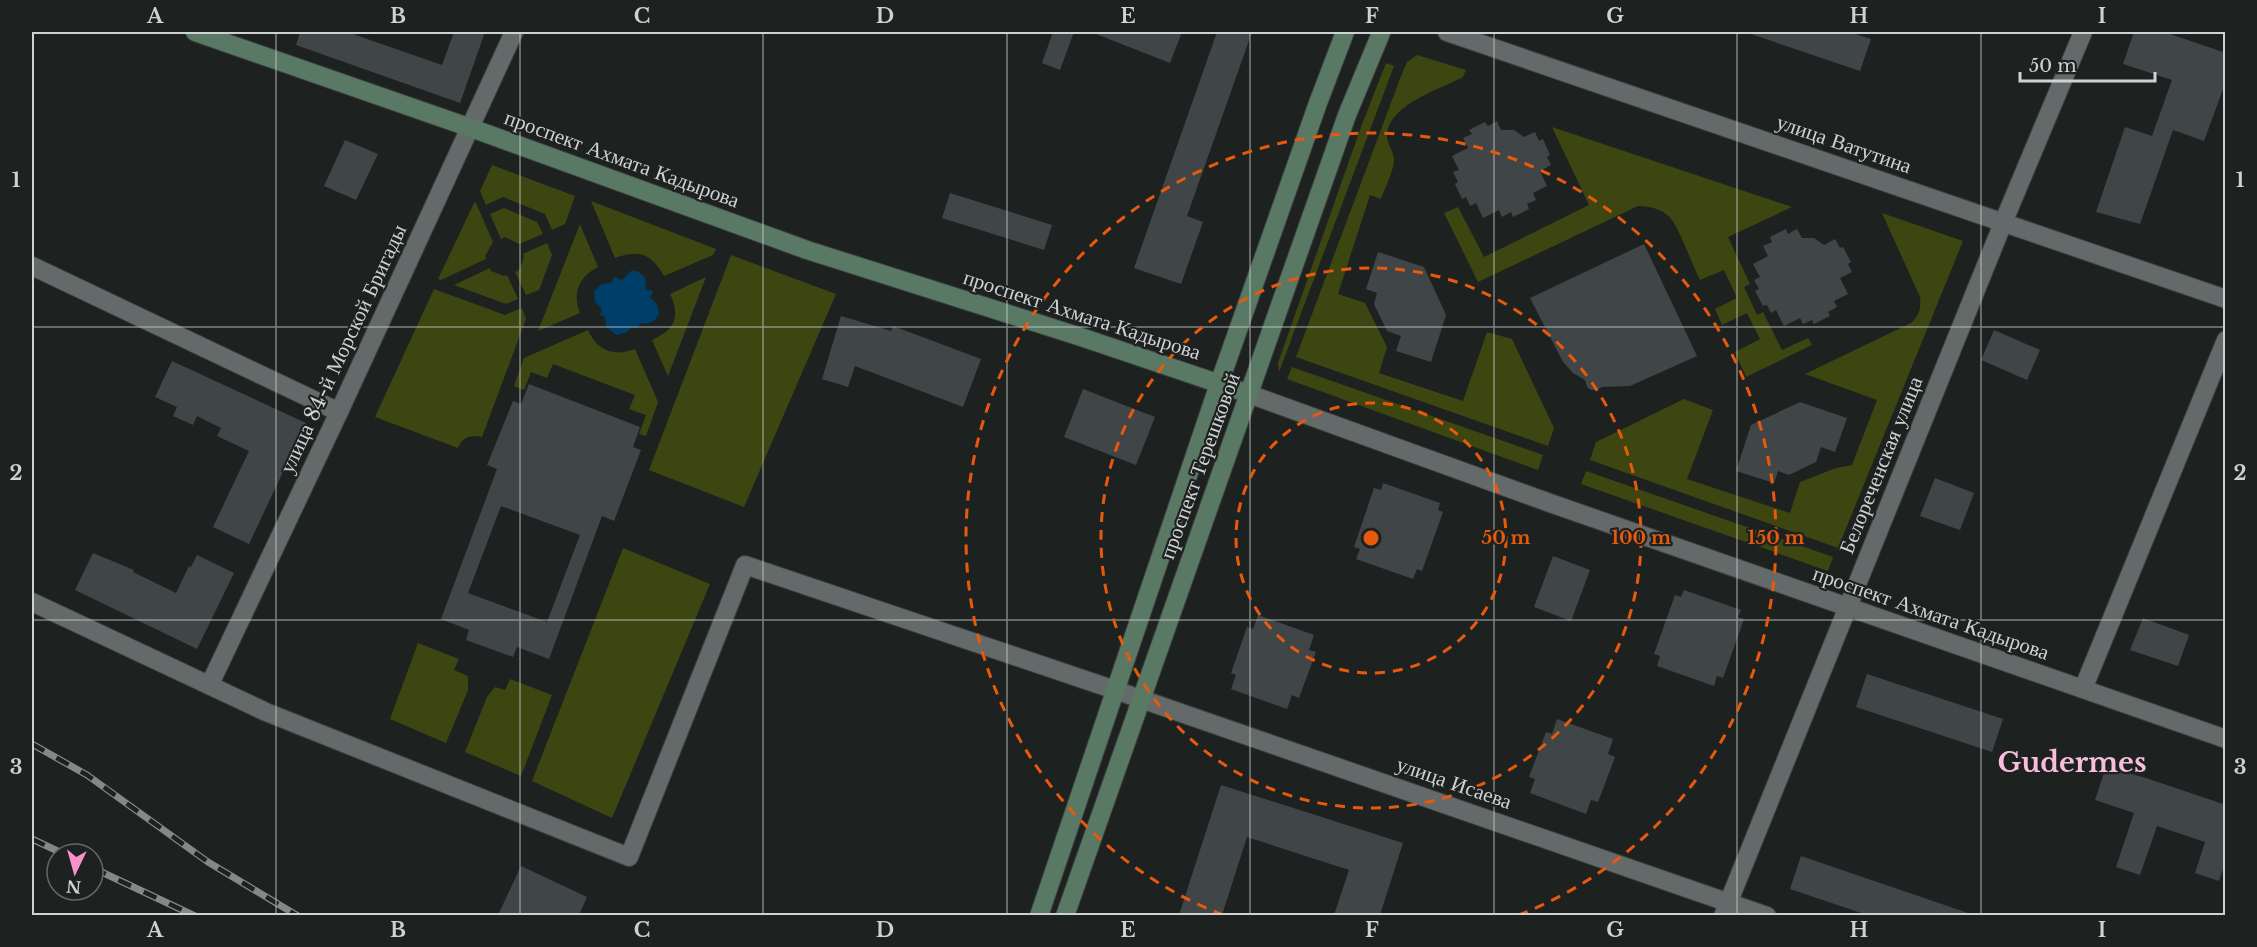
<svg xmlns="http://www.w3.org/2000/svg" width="2257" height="947" font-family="'Libre Baskerville',serif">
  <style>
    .green { fill: #3d4510 }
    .water { fill: #003e6a }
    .building { fill: #404547; fill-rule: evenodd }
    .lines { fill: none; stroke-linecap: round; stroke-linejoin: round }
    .street-casing { stroke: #3b3f3f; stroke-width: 20 }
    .secondary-casing { stroke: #3b3f3f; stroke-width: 20 }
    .street { stroke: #646a69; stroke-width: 18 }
    .secondary { stroke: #597964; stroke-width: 18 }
    .rail-casing { stroke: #848888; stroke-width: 7 }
    .rail { stroke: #1d2221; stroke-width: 4.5; stroke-dasharray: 14; stroke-linecap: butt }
    .grid { fill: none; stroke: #cfd2d2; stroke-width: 1.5; stroke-opacity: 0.55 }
    .ring { fill: none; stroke: #e8590c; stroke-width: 3; stroke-dasharray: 10 8 }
    .labels { text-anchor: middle; stroke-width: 4.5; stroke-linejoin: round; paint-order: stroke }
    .street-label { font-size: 21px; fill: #cfd2d2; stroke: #1d2221 }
    .district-label { font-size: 27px; font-weight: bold; fill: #f8bcdd; stroke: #1d2221 }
    .centre { fill: #e8590c; stroke: #1d2221; stroke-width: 3 }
    .ring-label { font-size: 18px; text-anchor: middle; font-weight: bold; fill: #e8590c; stroke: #1d2221; stroke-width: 4.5; stroke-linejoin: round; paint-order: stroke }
    .neatline { fill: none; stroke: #cfd2d2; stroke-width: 2 }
    .grid-label { font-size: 20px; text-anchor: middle; font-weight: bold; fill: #cfd2d2 }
  </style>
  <rect width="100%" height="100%" fill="#1d2221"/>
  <g class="green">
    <path d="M 1417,55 L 1466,70 L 1463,77 C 1440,89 1391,104 1387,133 C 1386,143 1393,150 1394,159 C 1395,168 1384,190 1381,199 L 1370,195 L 1338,294 L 1365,303 L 1387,347 L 1379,373 L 1463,401 L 1487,332 L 1512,339 L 1554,428 L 1548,446 L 1296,357 L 1401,76 L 1407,62 Z"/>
    <path d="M 1386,63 L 1394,66 L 1279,372 L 1278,363 L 1361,127 Z"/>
    <path d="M 1552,127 L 1792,207 L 1728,237 L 1750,284 L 1744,287 L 1757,315 L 1763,312 L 1782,350 L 1808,338 L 1812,345 L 1746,377 L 1735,352 L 1760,339 L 1747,313 L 1722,325 L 1715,309 L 1737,298 L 1724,270 L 1700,280 C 1692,264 1681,233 1672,220 C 1664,209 1650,206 1638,206 L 1478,282 L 1444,213 L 1458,207 L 1484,257 L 1589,205 Z"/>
    <path d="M 492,165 L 575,196 L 565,224 L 552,230 L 545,214 L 503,197 L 486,205 L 480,191 Z"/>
    <path d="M 475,201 L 493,242 L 485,256 L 486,259 L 441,280 L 438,279 Z"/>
    <path d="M 591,201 L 716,249 L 713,255 L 664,276 C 652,254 639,249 615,258 Z"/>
    <path d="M 504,208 L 537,222 L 543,234 L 519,244 L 505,237 L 501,239 L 490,214 Z"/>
    <path d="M 1882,213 L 1963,241 L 1838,548 L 1590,460 L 1596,442 L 1684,399 L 1713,410 L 1687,479 L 1790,513 L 1800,482 L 1836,468 L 1852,465 L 1877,400 L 1805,374 L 1911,323 C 1920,315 1921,308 1920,297 Z"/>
    <path d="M 580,224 L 598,267 C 579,277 572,292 580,313 L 538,331 Z"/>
    <path d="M 547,243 L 552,255 L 539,290 L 526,295 L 515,272 L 519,270 L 524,257 L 523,254 Z"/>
    <path d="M 731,255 L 836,294 L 744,507 L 649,470 Z"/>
    <path d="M 490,268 L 491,271 L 504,276 L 507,275 L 518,299 L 506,304 L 454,285 Z"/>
    <path d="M 706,277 L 668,376 L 652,340 C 674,330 681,318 670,294 Z"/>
    <path d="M 434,289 L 505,315 L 522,308 L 526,319 L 482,437 C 471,434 462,437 458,448 L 375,417 Z"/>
    <path d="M 588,330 C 597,351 614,357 635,349 L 658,402 L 646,436 L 639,434 L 646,415 L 629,409 L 635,395 L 553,364 L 547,378 L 531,372 L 524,390 L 514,386 L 524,358 Z"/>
    <path d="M 1292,367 L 1543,455 L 1538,470 L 1287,379 Z"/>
    <path d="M 1586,471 L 1833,557 L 1828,571 L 1581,484 Z"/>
    <path d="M 623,548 L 710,584 L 612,818 L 532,781 Z"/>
    <path d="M 418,643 L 459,659 L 454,670 L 468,676 L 468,690 L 446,743 L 390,719 Z"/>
    <path d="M 510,679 L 552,695 L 521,776 L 465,752 L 487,697 L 495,687 L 505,690 Z"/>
  </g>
  <path class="water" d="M 631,271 L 637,271 L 645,277 L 646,289 L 653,291 L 650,298 L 657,304 L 659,314 C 655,322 649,325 640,323 L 638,329 L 631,327 L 627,332 L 617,335 L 606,327 L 605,317 L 600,315 L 602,309 L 595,302 L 594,291 L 602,284 L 612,283 L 614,277 L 622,280 Z"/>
  <g class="building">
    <path d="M 300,32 L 347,32 L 442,65 L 454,32 L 485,32 L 460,103 L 296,45 Z"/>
    <path d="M 1053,32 L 1074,32 L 1060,70 L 1042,63 Z"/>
    <path d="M 1091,32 L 1182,32 L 1170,63 Z"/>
    <path d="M 1217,32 L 1252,32 L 1187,216 L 1203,222 L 1181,284 L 1134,268 Z"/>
    <path d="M 1751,32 L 1849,32 L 1871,39 L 1860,71 L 1751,34 Z"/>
    <path d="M 2134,32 L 2164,32 L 2226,53 L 2226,81 L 2204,141 L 2173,130 L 2140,224 L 2096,212 L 2125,127 L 2152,136 L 2172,80 L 2123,64 Z"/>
    <path d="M 1497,121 L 1501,130 L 1514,130 L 1524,137 L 1535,132 L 1539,141 L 1543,139 L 1550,155 L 1547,157 L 1551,165 L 1540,171 L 1547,186 L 1533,193 L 1536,200 L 1527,204 L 1529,209 L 1513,217 L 1511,212 L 1502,217 L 1499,210 L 1483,218 L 1476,203 L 1470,206 L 1466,197 L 1462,199 L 1455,184 L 1458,182 L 1453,172 L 1459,170 L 1452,156 L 1468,148 L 1463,138 L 1472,134 L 1469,130 L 1485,122 L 1488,126 Z"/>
    <path d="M 345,140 L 378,154 L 356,200 L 324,186 Z"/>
    <path d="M 950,193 L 1052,225 L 1044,250 L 942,218 Z"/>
    <path d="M 1786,229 L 1788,234 L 1797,229 L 1802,238 L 1814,238 L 1824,245 L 1835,239 L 1840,248 L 1843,247 L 1851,262 L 1848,264 L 1852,272 L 1840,278 L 1848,294 L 1834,301 L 1837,307 L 1828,312 L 1830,316 L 1814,324 L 1812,320 L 1803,324 L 1800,318 L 1784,326 L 1776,310 L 1771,313 L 1767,305 L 1763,306 L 1755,291 L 1759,289 L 1754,280 L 1760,277 L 1753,264 L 1768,256 L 1763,246 L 1772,242 L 1770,237 Z"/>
    <path d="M 1644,244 L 1697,356 L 1630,386 L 1602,387 L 1596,390 L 1591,390 L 1587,387 L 1585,380 L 1573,373 L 1563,362 L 1530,298 Z"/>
    <path d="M 1378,252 L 1424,267 L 1446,315 L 1431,362 L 1396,351 L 1401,336 L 1387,331 L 1374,304 L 1377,293 L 1366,289 Z"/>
    <path d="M 841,316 L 891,331 L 893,326 L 981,359 L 963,407 L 855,366 L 848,387 L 822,379 Z"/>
    <path d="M 1994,330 L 2040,350 L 2027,380 L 1981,360 Z"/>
    <path d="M 172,361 L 306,423 L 249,544 L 213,527 L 249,451 L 217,436 L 221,428 L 197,416 L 193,425 L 173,416 L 177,407 L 155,397 Z"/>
    <path d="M 529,384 L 640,427 L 633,447 L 641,450 L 614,521 L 602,516 L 549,659 L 517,647 L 513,657 L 466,640 L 469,630 L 441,619 L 497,469 L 487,465 L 513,401 L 521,404 ZM 501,506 L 580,535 L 547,622 L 468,593 Z"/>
    <path d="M 1083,389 L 1155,417 L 1136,465 L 1064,437 Z"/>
    <path d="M 1800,402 L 1847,418 L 1835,452 L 1821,447 L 1816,462 L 1789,475 L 1778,471 L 1774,483 L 1736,471 L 1751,425 Z"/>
    <path d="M 1935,478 L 1974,493 L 1960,530 L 1920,516 Z"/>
    <path d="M 1383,483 L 1440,503 L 1438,510 L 1443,512 L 1422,571 L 1417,569 L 1413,579 L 1356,559 L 1360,549 L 1354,547 L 1374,488 L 1381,490 Z"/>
    <path d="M 93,553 L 134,570 L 133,572 L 176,593 L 189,566 L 191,567 L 197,555 L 234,573 L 197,649 L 75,590 Z"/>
    <path d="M 1553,556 L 1590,570 L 1571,621 L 1534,607 Z"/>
    <path d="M 1684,590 L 1741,610 L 1738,617 L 1744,619 L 1723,678 L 1717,676 L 1714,686 L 1657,666 L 1660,656 L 1654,654 L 1675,595 L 1681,597 Z"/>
    <path d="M 1258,615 L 1314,635 L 1309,650 L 1316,652 L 1299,698 L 1292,695 L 1287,709 L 1231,689 L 1236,675 L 1231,673 L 1247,627 L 1253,629 Z"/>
    <path d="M 2143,618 L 2189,635 L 2178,666 L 2130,650 Z"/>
    <path d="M 1867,674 L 2003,719 L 1992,752 L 1856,707 Z"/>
    <path d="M 1557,719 L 1613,739 L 1608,754 L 1615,757 L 1598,802 L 1591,800 L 1586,814 L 1530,793 L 1535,779 L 1529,777 L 1546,732 L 1552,734 Z"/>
    <path d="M 2106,767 L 2146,778 L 2226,805 L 2226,860 L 2219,881 L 2195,873 L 2205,842 L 2157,826 L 2140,875 L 2116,867 L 2134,813 L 2095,800 Z"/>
    <path d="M 1221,785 L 1403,843 L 1380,915 L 1334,915 L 1349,870 L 1247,837 L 1222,915 L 1179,915 Z"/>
    <path d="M 1801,856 L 1968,913 L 1967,915 L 1867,915 L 1790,889 Z"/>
    <path d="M 521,866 L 587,897 L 579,915 L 498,915 Z"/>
  </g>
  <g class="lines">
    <g class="street-casing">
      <g id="street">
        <path d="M 1447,32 L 2226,299"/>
        <path d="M 32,266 L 339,412"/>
        <path d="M 1235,389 L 1550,503 L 2226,739"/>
        <path d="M 32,602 L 266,712 L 629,857 L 745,565 L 1115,690 L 1767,916"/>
        <path d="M 210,684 L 339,412 L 514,32"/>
        <path d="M 2083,689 L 2226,340"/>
        <path d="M 1723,916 L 2003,223 L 2083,32"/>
      </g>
    </g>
    <g class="secondary-casing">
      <g id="secondary">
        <path d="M 195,32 L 471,128 L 807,250 L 1081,337 L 1235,389"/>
        <path d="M 1039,916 L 1219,384 L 1318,103 L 1345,32"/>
        <path d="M 1065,916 L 1347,115 L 1381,33"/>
      </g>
    </g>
    <use href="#street" class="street"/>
    <use href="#secondary" class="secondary"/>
    <g class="rail-casing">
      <g id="rail">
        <path d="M 32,744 L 87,775 L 208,862 L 298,916"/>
        <path d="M 32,839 L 64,854"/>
        <path d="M 93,868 L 195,916"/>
      </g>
    </g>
    <use href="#rail" class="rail"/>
  </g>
  <path class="grid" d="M 276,32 L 276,916M 520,32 L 520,916M 763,32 L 763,916M 1007,32 L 1007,916M 1250,32 L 1250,916M 1494,32 L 1494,916M 1737,32 L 1737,916M 1981,32 L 1981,916M 32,327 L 2226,327M 32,620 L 2226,620"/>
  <g class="ring">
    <circle cx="1371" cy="538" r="135"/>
    <circle cx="1371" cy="538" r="270"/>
    <path d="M1223 915A405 405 0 1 1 1519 915"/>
  </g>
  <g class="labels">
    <g class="street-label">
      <text transform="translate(1844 144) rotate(19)" y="7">улица Ватутина</text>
      <text transform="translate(622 159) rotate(20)" y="7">проспект Ахмата Кадырова</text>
      <text transform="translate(1082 315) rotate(18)" y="7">проспект Ахмата Кадырова</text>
      <text transform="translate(343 349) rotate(-65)" y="7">улица 84-й Морской Бригады</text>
      <text transform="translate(1881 465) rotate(-68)" y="7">Белореченская улица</text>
      <text transform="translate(1200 466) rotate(-70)" y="7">проспект Терешковой</text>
      <text transform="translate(1931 613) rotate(19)" y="7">проспект Ахмата Кадырова</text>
      <text transform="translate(1454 783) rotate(19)" y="7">улица Исаева</text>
    </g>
    <g class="district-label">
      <text x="2072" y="772">Gudermes</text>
    </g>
  </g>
  <circle cx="1371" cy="538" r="9" class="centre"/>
  <g class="ring-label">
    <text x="1506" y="544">50 m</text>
    <text x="1641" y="544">100 m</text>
    <text x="1776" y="544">150 m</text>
  </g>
  <rect width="2257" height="947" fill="none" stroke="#1d2221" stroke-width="66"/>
  <g transform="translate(75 872) rotate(185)"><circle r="28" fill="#1d2221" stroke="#646868" stroke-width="1.5"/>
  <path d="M0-4.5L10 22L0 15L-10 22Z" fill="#f890cc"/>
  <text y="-9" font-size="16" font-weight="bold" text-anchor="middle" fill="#cfd2d2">N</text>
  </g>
  <path d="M2020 72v9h135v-9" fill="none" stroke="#cfd2d2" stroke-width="3"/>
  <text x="2029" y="72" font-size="18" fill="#cfd2d2" stroke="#1d2221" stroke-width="4.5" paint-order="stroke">50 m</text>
  <rect x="33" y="33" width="2191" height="881" class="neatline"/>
  <g class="grid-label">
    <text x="155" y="23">A</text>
    <text x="398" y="23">B</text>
    <text x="642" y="23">C</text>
    <text x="885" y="23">D</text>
    <text x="1128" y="23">E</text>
    <text x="1372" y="23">F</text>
    <text x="1615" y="23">G</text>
    <text x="1859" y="23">H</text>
    <text x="2102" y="23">I</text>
    <text x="16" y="187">1</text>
    <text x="2240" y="187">1</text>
    <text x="16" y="480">2</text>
    <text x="2240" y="480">2</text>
    <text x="16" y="774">3</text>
    <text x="2240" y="774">3</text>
    <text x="155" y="937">A</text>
    <text x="398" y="937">B</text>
    <text x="642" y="937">C</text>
    <text x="885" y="937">D</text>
    <text x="1128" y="937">E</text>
    <text x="1372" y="937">F</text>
    <text x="1615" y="937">G</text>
    <text x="1859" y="937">H</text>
    <text x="2102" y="937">I</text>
  </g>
</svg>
